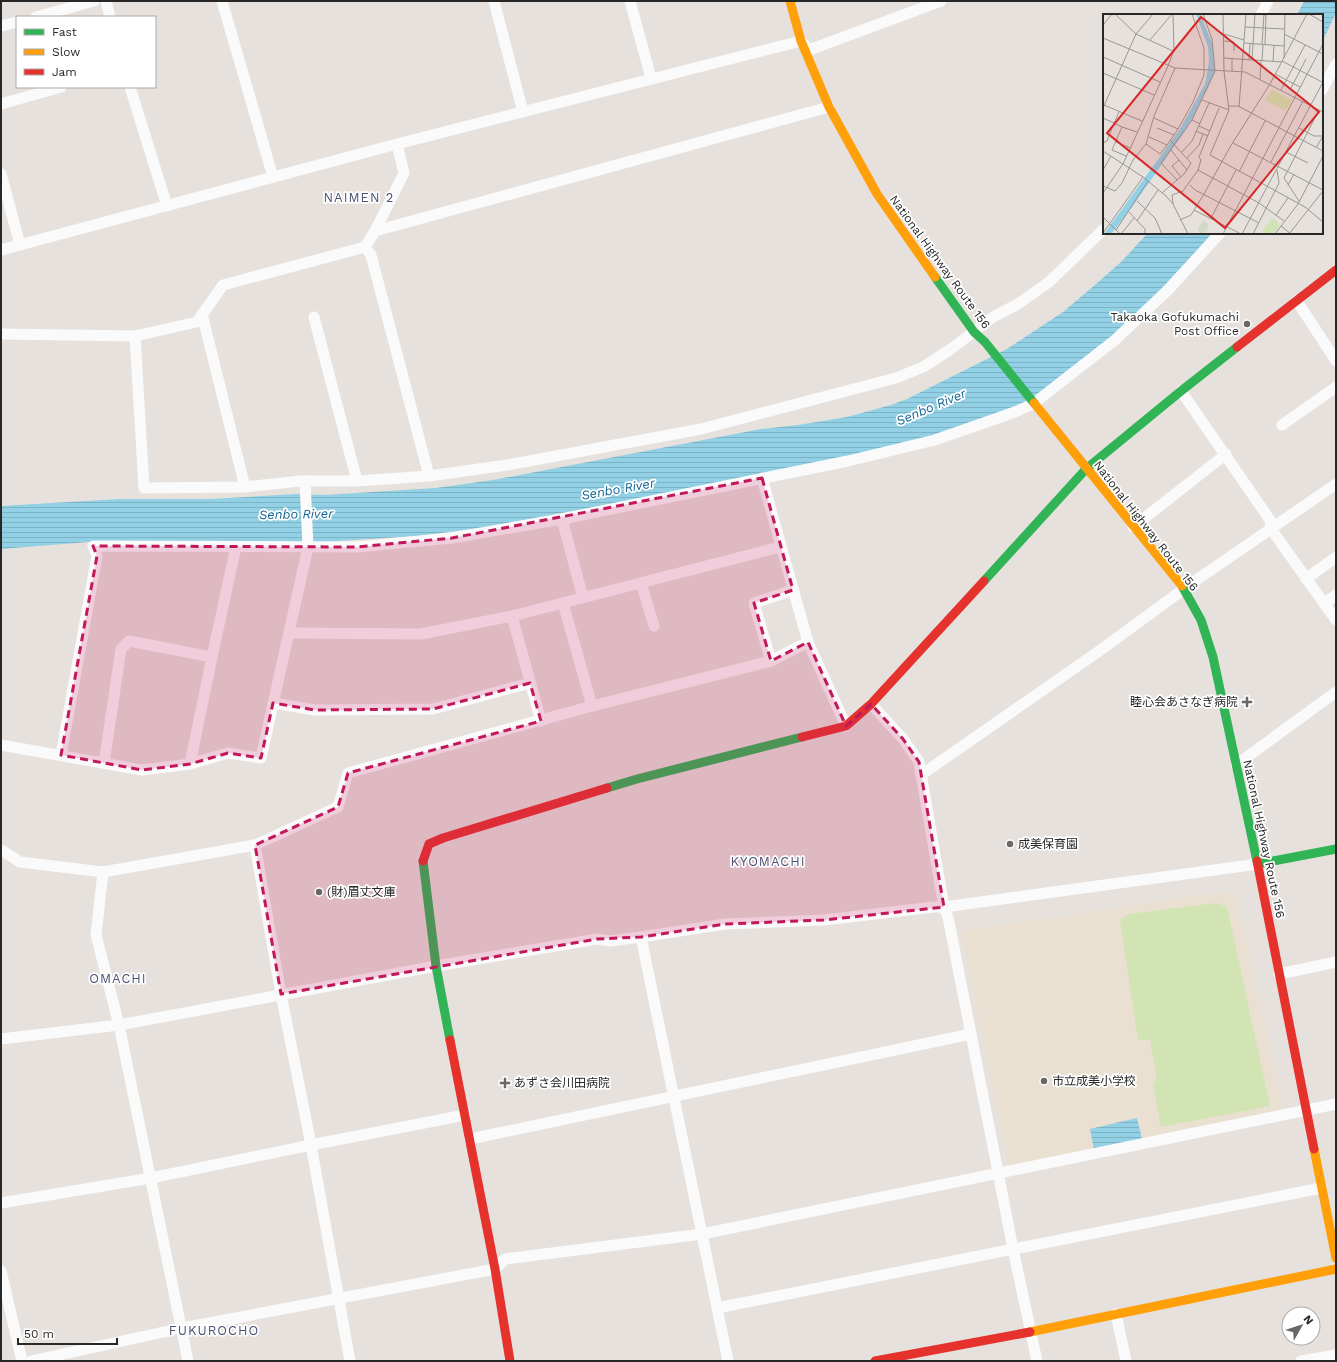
<svg xmlns="http://www.w3.org/2000/svg" width="1337" height="1362" viewBox="0 0 1337 1362" font-family="'Work Sans','Noto Sans JP',sans-serif">
<style>
.education{fill:#e9e0d1}
.pitch{fill:#d2e4b3}
.water{fill:url(#water-rules)}
.lines{fill:none;stroke-linecap:round;stroke-linejoin:round}
.street{stroke:#fbfafa;stroke-width:11}
.fast{stroke:#30b455;stroke-width:9}
.slow{stroke:#ff9f0a;stroke-width:9}
.jam{stroke:#e5322d;stroke-width:9}
.marked{fill:#c2185b;fill-opacity:0.2;stroke:#c2185b;stroke-width:3;stroke-dasharray:8 5;stroke-linejoin:round}
.poi-dot{fill:#6a6866;stroke:#fff;stroke-width:1.5}
.labels{text-anchor:middle;dominant-baseline:central;stroke-width:3.5;stroke-linejoin:round;paint-order:stroke}
.street-label{font-size:12px;fill:#272727;stroke:#fff}
.poi-label{font-size:12px;fill:#272727;stroke:#fff;text-anchor:start}
.neighbourhood-label{font-size:13px;letter-spacing:1px;fill:#4a5175;stroke:#fff}
.water-label{font-size:13px;font-style:italic;fill:#126490;stroke:#fff}
.inset-road{fill:none;stroke:#9a9794;stroke-width:1}
.view{fill:#d62828;fill-opacity:0.15;stroke:#d62828;stroke-width:2}
.inset-edge{fill:none;stroke:#272727;stroke-width:2}
</style>
<defs>
<pattern id="water-rules" width="6" height="5" patternUnits="userSpaceOnUse"><rect width="6" height="5" fill="#92d0e5"/><path d="M0 2.5h6" fill="none" stroke="#7eb3c4"/></pattern>
</defs>
<rect width="100%" height="100%" fill="#e6e1dc"/>
<polygon class="education" points="1220,892 1236,897 1271,1052 1283,1114 1009,1170 961,931"/>
<polygon class="pitch" points="1216,903 1227,907 1270,1106 1161,1127 1153,1084 1157,1079 1150,1040 1138,1040 1120,920 1129,914"/>
<g class="water">
<polygon points="1304,1 1336,1 1336,13 1322,42 1322,15 1297,15"/>
<polygon points="1148,233 1213,233 1147,304 1110,340 1035,400 930,437 858,455 660,495 480,528 417,536 321,542 88,542 1,549 1,506 120,499 212,499 296,494 325,495 436,488 493,480 761,429 798,425 847,417 891,405 907,399 1007,349 1063,312 1096,284 1121,262"/>
<polygon points="1137,1118 1142,1139 1094,1150 1090,1129"/>
</g>
<g class="lines">
<g class="street">
<polyline points="106,1 110,17"/>
<polyline points="222,1 273,177"/>
<polyline points="494,1 523,112"/>
<polyline points="630,1 651,78"/>
<polyline points="1261,15 1268,1"/>
<polyline points="36,17 94,1"/>
<polyline points="1,26 17,22"/>
<polyline points="130,87 167,206"/>
<polyline points="1322,90 1336,64"/>
<polyline points="1,104 61,87"/>
<polyline points="1,174 20,245"/>
<polyline points="375,231 829,107"/>
<polyline points="1,250 397,144 789,44 801,41 809,50 941,1"/>
<polyline points="1297,301 1336,361"/>
<polyline points="1,334 135,336 197,322 223,285 365,247 375,231 404,173 397,144"/>
<polyline points="135,336 144,488 245,487 202,314"/>
<polyline points="1181,391 1270,520 1271,529 1336,620"/>
<polyline points="1282,425 1336,387"/>
<polyline points="429,476 507,465 701,429 896,378 923,367 951,349 993,317 1018,304 1049,282 1104,229"/>
<polyline points="762,478 808,642 846,726"/>
<polyline points="357,481 429,476 371,255 365,247"/>
<polyline points="245,487 300,481 357,481 314,317"/>
<polyline points="562,519 848,461 935,440 1015,412 1033,404 1115,340 1169,289 1220,233"/>
<polyline points="1133,527 1226,454"/>
<polyline points="1306,579 1336,557"/>
<polyline points="641,583 654,626"/>
<polyline points="563,603 592,706"/>
<polyline points="1324,604 1336,595"/>
<polyline points="512,616 541,721"/>
<polyline points="289,633 421,634 512,616 780,547"/>
<polyline points="212,657 236,547"/>
<polyline points="771,661 754,603 793,590"/>
<polyline points="273,703 315,710 433,709 530,683"/>
<polyline points="871,704 903,739 919,762 944,907 948,917 1013,1249 1037,1361"/>
<polyline points="1,745 142,770 190,764 228,753 261,758 308,547 305,481"/>
<polyline points="61,755 97,556 93,546 357,547 452,538 562,519 583,598"/>
<polyline points="104,763 121,649 129,641 212,657 190,764"/>
<polyline points="1236,765 1336,692"/>
<polyline points="921,775 1102,649 1192,583 1336,484"/>
<polyline points="255,845 281,994 311,1145 350,1361"/>
<polyline points="1,850 20,862 103,872 255,845 338,807 348,773 592,706 771,661 808,642"/>
<polyline points="103,872 96,935 119,1025 188,1361"/>
<polyline points="641,937 728,1361"/>
<polyline points="1279,974 1336,962"/>
<polyline points="1,1039 119,1025 436,966 597,939 610,941 641,937 725,924 824,920 934,907 944,907 1258,864"/>
<polyline points="470,1139 971,1034"/>
<polyline points="1,1203 151,1178 311,1145 465,1115"/>
<polyline points="1,1271 22,1361"/>
<polyline points="717,1308 1321,1188"/>
<polyline points="1116,1314 1126,1361"/>
<polyline points="31,1361 182,1328 495,1269 505,1259 702,1234 1336,1104"/>
<polyline points="1301,1361 1336,1355"/>
</g>
<g class="fast">
<polyline points="935,277 974,332 985,342 1034,403"/>
<polyline points="984,581 1086,469 1181,391 1237,347"/>
<polyline points="1182,586 1201,620 1213,657 1257,861"/>
<polyline points="607,788 637,779 802,737"/>
<polyline points="423,861 436,966 450,1040"/>
<polyline points="1258,864 1336,849"/>
</g>
<g class="slow">
<polyline points="790,1 801,41 829,107 877,194 935,277"/>
<polyline points="1034,403 1182,586"/>
<polyline points="1314,1149 1336,1258"/>
<polyline points="1030,1332 1336,1269"/>
</g>
<g class="jam">
<polyline points="1237,347 1336,270"/>
<polyline points="802,737 846,726 871,704 984,581"/>
<polyline points="423,861 429,844 443,838 607,788"/>
<polyline points="1257,861 1314,1149"/>
<polyline points="450,1040 495,1269 510,1361"/>
<polyline points="875,1361 1030,1332"/>
</g>
</g>
<path class="marked" d="M762,478L793,590L754,603L771,661L808,642L846,726L871,704L903,739L919,762L944,907L824,920L725,924L641,937L597,939L281,994L255,845L338,807L348,773L541,721L530,683L433,709L315,710L273,703L261,758L228,753L190,764L142,770L61,755L97,556L93,546L357,547L452,538Z"/>
<g class="poi-dot">
<circle cx="1247" cy="324" r="4"/>
<path d="M1245 696h4v4h4v4h-4v4h-4v-4h-4v-4h4z"/>
<circle cx="1010" cy="844" r="4"/>
<circle cx="319" cy="892" r="4"/>
<circle cx="1044" cy="1081" r="4"/>
<path d="M503 1077h4v4h4v4h-4v4h-4v-4h-4v-4h4z"/>
</g>
<g class="labels">
<g class="street-label">
<text transform="translate(940 262) rotate(54)">National Highway Route 156</text>
<text transform="translate(1146 526) rotate(52)">National Highway Route 156</text>
<text transform="translate(1264 839) rotate(78)">National Highway Route 156</text>
</g>
<g class="poi-label">
<text x="1239" y="317" text-anchor="end">Takaoka Gofukumachi<tspan x="1239" dy="14">Post Office</tspan></text>
<text x="1238" y="702" text-anchor="end">睦心会あさなぎ病院</text>
<text x="1018" y="844">成美保育園</text>
<text x="327" y="892">(財)眉丈文庫</text>
<text x="1052" y="1081">市立成美小学校</text>
<text x="514" y="1083">あずさ会川田病院</text>
</g>
<g class="neighbourhood-label">
<text x="359" y="197">NAIMEN 2</text>
<text x="768" y="861">KYOMACHI</text>
<text x="118" y="978">OMACHI</text>
<text x="214" y="1330">FUKUROCHO</text>
</g>
<g class="water-label">
<text transform="translate(931 407) rotate(-23)">Senbo River</text>
<text transform="translate(618 489) rotate(-10)">Senbo River</text>
<text transform="translate(296 514) rotate(-1)">Senbo River</text>
</g>
</g>
<g transform="translate(1103 14)">
<rect width="220" height="220" fill="#e6e1dc"/>
<path d="M101,206L106,212L103,218L96,220L95,214Z" fill="#d2d9c4"/>
<path d="M169,76L189,86L183,97L162,86ZM170,204L177,211L170,220H159L160,215Z" fill="#d2e4b3"/>
<path d="M93,0H97L109,29L112,56L104,76L84,114L27,196L8,220H1L77,115L102,70L106,48L105,33Z" fill="#92d0e5"/>
<path class="inset-road" d="M12,0L33,20L70,37M120,0L121,57L126,96L107,141L202,193L220,208M206,0L220,8M161,1H163L162,31M0,11L9,0M142,13L181,15M121,20L141,26M181,20L220,40M0,24L72,54L142,58L220,98M47,26L69,0M121,27L131,28V37M141,29L181,32M159,30L161,0M0,43L57,68M121,44L179,48M181,44L182,0M146,46L147,30M149,46L152,0M159,47L160,31M170,47L171,31M179,47L219,68M129,57V44M0,59L51,81M172,60L197,73M157,65L158,47M188,74L203,45M178,76L202,31M99,86L126,96M1,91L39,107M126,92H135L220,137M136,93L143,0M0,94L33,20L50,0M0,104L11,109L16,98M51,104L75,115L71,121M89,106L112,57L109,25L100,0M96,112L107,117M54,114L71,121L64,131M196,114L211,122H220L213,134M75,115L90,88L101,61V34L89,0M93,117L105,122M13,128L27,134M0,129L4,127L11,109L19,113M130,129L220,176M43,130L57,140L64,131L46,123M68,136L76,146M0,137L40,163L63,182L70,190L85,220M79,138L89,127L106,89M183,138L205,149M23,142L9,136L19,113L34,118M84,144L96,131L100,120M168,148L200,87M0,156L8,142M95,156L156,189L181,207M136,158L162,107M78,163L69,152L76,146L84,156M74,166L58,149L89,106L97,110M87,171L92,176L156,209M185,171L191,160M0,172L12,177L19,169L30,146L43,130L51,102L72,54M0,179L20,150L65,52L71,36L70,0M59,179L81,160L88,149L67,126M34,187L52,204L59,220M196,187L181,164L216,96M70,190L69,181L80,177L95,156L98,146L96,143L116,94M91,196L138,220M26,198L42,215V220M173,201L185,184M0,203L17,220M108,204L133,156M77,206L88,201L101,180L127,133L167,70L204,0M34,207L55,176M178,212L188,220M13,216L45,167M0,219L40,163M18,220L31,204M120,220L220,30M139,220L220,68M150,220L176,169L174,156M172,220L195,190L220,142M186,220L220,177"/>
<path class="view" d="M98,3L216,98L122,214L4,119Z"/>
<rect width="220" height="220" class="inset-edge"/>
</g>
<rect width="1337" height="1362" fill="none" stroke="#272727" stroke-width="4"/>
<rect x="16" y="16" width="140" height="72" fill="#ffffff" stroke="#a9a9a9"/>
<rect x="24" y="29" width="20" height="6" fill="#30b455" stroke="#a9a9a9"/>
<text x="52" y="36" font-size="12" fill="#272727">Fast</text>
<rect x="24" y="49" width="20" height="6" fill="#ff9f0a" stroke="#a9a9a9"/>
<text x="52" y="56" font-size="12" fill="#272727">Slow</text>
<rect x="24" y="69" width="20" height="6" fill="#e5322d" stroke="#a9a9a9"/>
<text x="52" y="76" font-size="12" fill="#272727">Jam</text>
<g transform="translate(1301 1326) rotate(51)"><circle r="19" fill="#ffffff" stroke="#a9a9a9"/>
<path d="M0-3L7 15L0 10L-7 15Z" fill="#6a6866"/>
<text y="-6" font-size="11" font-weight="bold" text-anchor="middle" fill="#272727">N</text>
</g>
<path d="M18 1338v6h99v-6" fill="none" stroke="#272727" stroke-width="2"/>
<text x="24" y="1338" font-size="12" fill="#272727" stroke="#ffffff" stroke-width="3" paint-order="stroke">50 m</text>
</svg>
